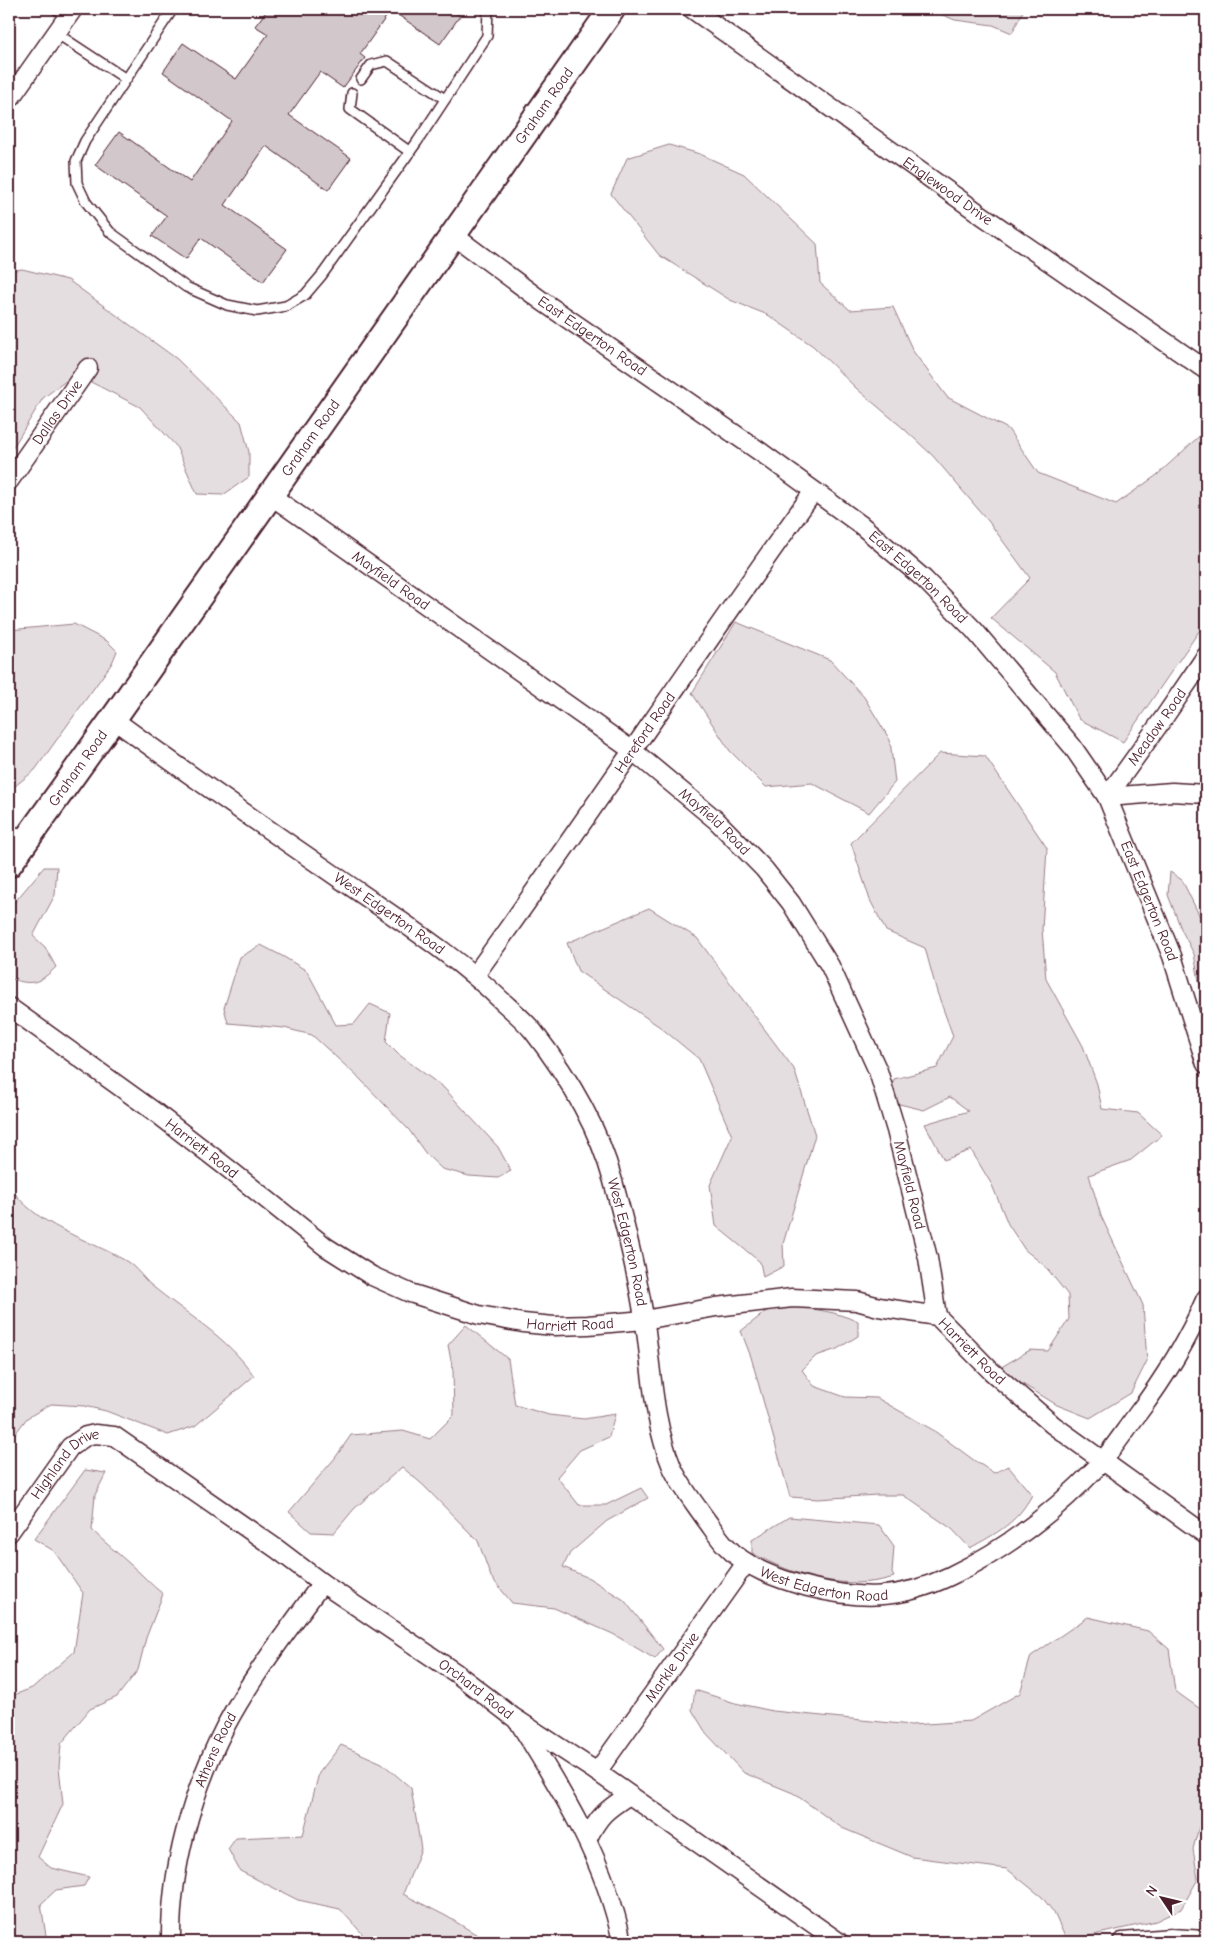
<svg xmlns="http://www.w3.org/2000/svg" width="1215" height="1951" viewBox="0 0 1215 1951" font-family="'Comic Neue',sans-serif">
<style>
.green{fill:#e5dee0;stroke:#987e86}
.building{fill:#d2c7cb;stroke:#4a1f2b}
.lines{fill:none;stroke-linecap:round;stroke-linejoin:round}
.lane-casing{stroke:#4a1f2b;stroke-width:12}
.street-casing{stroke:#4a1f2b;stroke-width:21}
.secondary-casing{stroke:#4a1f2b;stroke-width:29}
.lane{stroke:#fff;stroke-width:9}
.street{stroke:#fff;stroke-width:18}
.secondary{stroke:#fff;stroke-width:25}
.labels{text-anchor:middle;dominant-baseline:central;stroke-width:4;stroke-linejoin:round;paint-order:stroke}
.street-label{font-size:15px;fill:#4a1f2b;stroke:#fff}
</style>
<rect width="100%" height="100%" fill="#fff"/>
<filter id="ink" filterUnits="userSpaceOnUse"><feTurbulence type="fractalNoise" baseFrequency=".02" numOctaves="2"/><feDisplacementMap in="SourceGraphic" scale="10" xChannelSelector="R" yChannelSelector="G"/><feConvolveMatrix kernelMatrix="1 2 1 2 8 2 1 2 1" color-interpolation-filters="sRGB"/></filter>
<g filter="url(#ink)">
<g class="green">
<polygon points="928,9 1024,9 1012,33 993,25 955,20"/>
<polygon points="669,145 700,154 744,174 817,244 820,283 850,310 893,307 913,351 947,397 1008,429 1038,473 1116,504 1157,475 1206,430 1206,621 1123,742 1079,719 1055,672 991,618 1030,578 989,522 933,456 903,428 857,389 813,346 768,315 730,300 659,255 611,194 627,158"/>
<polygon points="22,269 68,280 177,359 241,422 249,452 249,477 223,495 197,494 176,446 140,407 75,374 43,398 9,454 9,271"/>
<polygon points="736,622 830,660 864,697 890,740 895,782 869,813 812,783 766,787 730,751 692,693"/>
<polygon points="74,624 107,641 117,651 112,663 35,770 15,786 9,787 9,630"/>
<polygon points="940,753 985,756 1047,848 1042,929 1046,979 1083,1046 1097,1084 1102,1109 1138,1113 1162,1135 1131,1160 1089,1175 1101,1216 1143,1305 1147,1361 1131,1393 1090,1418 1057,1405 998,1369 1030,1350 1048,1351 1069,1319 1068,1295 1045,1266 1025,1250 1008,1224 992,1185 971,1150 944,1160 925,1124 969,1111 950,1097 924,1110 887,1101 894,1079 937,1068 953,1036 937,992 925,948 886,931 870,900 851,843"/>
<path d="M44,867H57L55,895L33,936L45,947L56,967C39,984 31,986 9,978V913L13,904Z"/>
<polygon points="1170,872 1182,880 1206,929 1206,1001 1199,981 1194,954 1182,931 1168,895"/>
<polygon points="649,908 697,938 794,1069 815,1135 783,1244 784,1266 763,1277 760,1262 716,1226 710,1185 732,1136 699,1059 660,1027 578,971 567,943"/>
<polygon points="261,945 284,957 307,971 336,1025 354,1024 370,1004 390,1013 386,1042 398,1054 444,1088 498,1147 511,1171 498,1178 469,1176 442,1169 426,1154 409,1130 361,1080 312,1035 284,1028 228,1023 224,1008 240,957"/>
<path d="M9,1185C34,1226 87,1238 126,1261C136,1267 143,1278 151,1285C186,1314 228,1337 254,1376L195,1426L168,1435L106,1411L84,1406L51,1404L27,1418L9,1442Z"/>
<path d="M803,1307L834,1313L858,1321V1336L837,1349L816,1356L802,1370L814,1386L845,1397L877,1398L933,1430L975,1461L994,1473L1008,1466L1032,1495C1017,1523 997,1533 970,1548L952,1529L903,1495H877L818,1499L790,1497L751,1357L741,1331L769,1309Z"/>
<polygon points="466,1325 508,1359 515,1405 549,1415 584,1419 615,1414 609,1437 580,1450 557,1477 579,1505 606,1505 641,1488 648,1498 607,1521 570,1553 563,1567 589,1578 624,1600 663,1649 655,1659 613,1634 554,1608 512,1603 491,1577 478,1541 423,1485 402,1467 354,1509 334,1533 311,1532 289,1512 335,1458 351,1435 403,1431 430,1439 454,1415 453,1371 448,1345"/>
<path d="M85,1470L106,1473L95,1495L92,1530C105,1543 118,1553 131,1565C142,1574 151,1585 163,1594L146,1638L138,1670L117,1697L90,1709L61,1744L59,1767L63,1804L38,1857L51,1868L89,1877L84,1886L56,1890L41,1904L47,1942H9V1697L32,1688L74,1652L83,1593L54,1551L34,1539Z"/>
<path d="M789,1517L879,1525L894,1546L892,1573L894,1577C847,1592 794,1576 752,1553V1540Z"/>
<polygon points="1088,1617 1148,1631 1169,1649 1175,1691 1206,1713 1206,1815 1202,1816 1193,1849 1198,1879 1181,1909 1156,1921 1067,1941 1054,1913 1042,1897 1007,1869 912,1857 842,1828 793,1793 744,1773 706,1733 692,1710 695,1690 735,1703 773,1711 911,1725 971,1721 1020,1693 1031,1656"/>
<polygon points="341,1745 382,1763 411,1788 421,1849 403,1894 446,1916 489,1942 367,1942 366,1938 340,1909 298,1900 240,1871 228,1849 236,1838 303,1835 319,1773"/>
</g>
<polygon class="building" points="268,9 449,9 460,16 440,44 391,10 360,54 365,58 343,88 320,72 289,115 351,158 328,190 266,146 225,205 287,249 263,282 201,238 186,259 152,236 167,216 95,165 119,132 190,182 232,121 163,72 183,43 236,79 268,34 255,26"/>
<g class="lines">
<defs>
<g id="lane">
<polyline points="56,9 68,16"/>
<polyline points="173,9 85,141 76,161 77,183 86,202 110,232 186,287 227,305 257,311 286,306 305,295 322,275 417,142 487,36 488,9"/>
<polyline points="56,33 126,79"/>
<polyline points="361,79 371,65 387,61 445,99"/>
<polyline points="352,93 350,109 410,152"/>
</g>
<g id="street">
<path id="s1" d="M692,9L983,216L1206,370"/>
<polyline points="9,100 73,9"/>
<path id="s2" d="M453,235L542,301L762,453L861,525L924,579L974,630L1072,746L1107,797L1172,956L1206,1064"/>
<path id="s3" d="M9,481L88,368"/>
<path id="s4" d="M270,495L633,751L716,820L764,869L791,903L830,966L878,1071L896,1130L928,1258L937,1316"/>
<path id="s5" d="M113,719C194,779 276,835 359,892C408,926 459,959 502,1001C513,1011 524,1020 533,1031C568,1076 598,1126 613,1181C626,1228 638,1276 645,1324C652,1371 653,1422 672,1467C680,1485 693,1501 704,1517C711,1526 717,1536 725,1545C746,1568 778,1579 808,1587C860,1600 900,1600 950,1576C1007,1549 1057,1510 1100,1464C1113,1449 1124,1432 1136,1416C1164,1379 1188,1340 1206,1298"/>
<path id="s6" d="M1107,797L1165,716L1206,656"/>
<polyline points="1107,797 1172,792 1206,794"/>
<polyline points="9,833 22,843"/>
<path id="s7" d="M475,975C590,815 699,651 814,491"/>
<path id="s8" d="M9,1007L155,1112L230,1170L326,1247L372,1276L410,1293L479,1315L523,1323L554,1326L588,1325L644,1320L716,1307L792,1298L857,1301L879,1307L937,1316L991,1371L1053,1425L1206,1535"/>
<path id="s9" d="M9,1533L70,1447L86,1436L95,1434L114,1436L277,1549L322,1583L456,1673L513,1717L597,1772L839,1942"/>
<path d="M520,1724C563,1793 606,1862 622,1942"/>
<path id="s10" d="M597,1772L746,1563"/>
<path d="M587,1840C599,1815 606,1810 629,1795"/>
<path id="s11" d="M171,1942C170,1869 192,1792 225,1727C252,1676 288,1630 322,1583"/>
<polyline points="1122,1942 1171,1938 1206,1940"/>
</g>
<g id="secondary">
<path id="s12" d="M9,864L113,719L612,9"/>
</g>
</defs>
<use href="#lane" class="lane-casing"/>
<use href="#street" class="street-casing"/>
<use href="#secondary" class="secondary-casing"/>
<use href="#lane" class="lane"/>
<use href="#street" class="street"/>
<use href="#secondary" class="secondary"/>
</g>
</g>
<g class="labels">
<g class="street-label">
<text stroke="none"><textPath href="#s12" startOffset="928">Graham Road</textPath></text>
<text stroke="none"><textPath href="#s1" startOffset="314">Englewood Drive</textPath></text>
<text stroke="none"><textPath href="#s2" startOffset="172">East Edgerton Road</textPath></text>
<text stroke="none"><textPath href="#s3" startOffset="84">Dallas Drive</textPath></text>
<text stroke="none"><textPath href="#s12" startOffset="522">Graham Road</textPath></text>
<text stroke="none"><textPath href="#s2" startOffset="578">East Edgerton Road</textPath></text>
<text stroke="none"><textPath href="#s4" startOffset="148">Mayfield Road</textPath></text>
<text stroke="none"><textPath href="#s6" startOffset="86">Meadow Road</textPath></text>
<text stroke="none"><textPath href="#s7" startOffset="296">Hereford Road</textPath></text>
<text stroke="none"><textPath href="#s12" startOffset="118">Graham Road</textPath></text>
<text stroke="none"><textPath href="#s4" startOffset="552">Mayfield Road</textPath></text>
<text stroke="none"><textPath href="#s2" startOffset="981">East Edgerton Road</textPath></text>
<text stroke="none"><textPath href="#s5" startOffset="338">West Edgerton Road</textPath></text>
<text stroke="none"><textPath href="#s8" startOffset="239">Harriett Road</textPath></text>
<text stroke="none"><textPath href="#s4" startOffset="972">Mayfield Road</textPath></text>
<text stroke="none"><textPath href="#s5" startOffset="758">West Edgerton Road</textPath></text>
<text stroke="none"><textPath href="#s8" startOffset="658">Harriett Road</textPath></text>
<text stroke="none"><textPath href="#s8" startOffset="1078">Harriett Road</textPath></text>
<text stroke="none"><textPath href="#s9" startOffset="91">Highland Drive</textPath></text>
<text stroke="none"><textPath href="#s5" startOffset="1192">West Edgerton Road</textPath></text>
<text stroke="none"><textPath href="#s10" startOffset="129">Markle Drive</textPath></text>
<text stroke="none"><textPath href="#s9" startOffset="595">Orchard Road</textPath></text>
<text stroke="none"><textPath href="#s11" startOffset="199">Athens Road</textPath></text>
</g>
</g>
<rect width="1215" height="1951" fill="none" stroke="#fff" stroke-width="30"/>
<rect x="15" y="15" width="1185" height="1921" fill="none" stroke="#4a1f2b" stroke-width="2" filter="url(#ink)"/>
<g transform="translate(1162 1898) rotate(305)" stroke="#ffffff" stroke-width="4" paint-order="stroke">
<path d="M0-4L9 19L0 12L-9 19Z" fill="#4a1f2b"/>
<text y="-8" font-size="14" font-weight="bold" text-anchor="middle" fill="#4a1f2b">N</text>
</g>
</svg>
